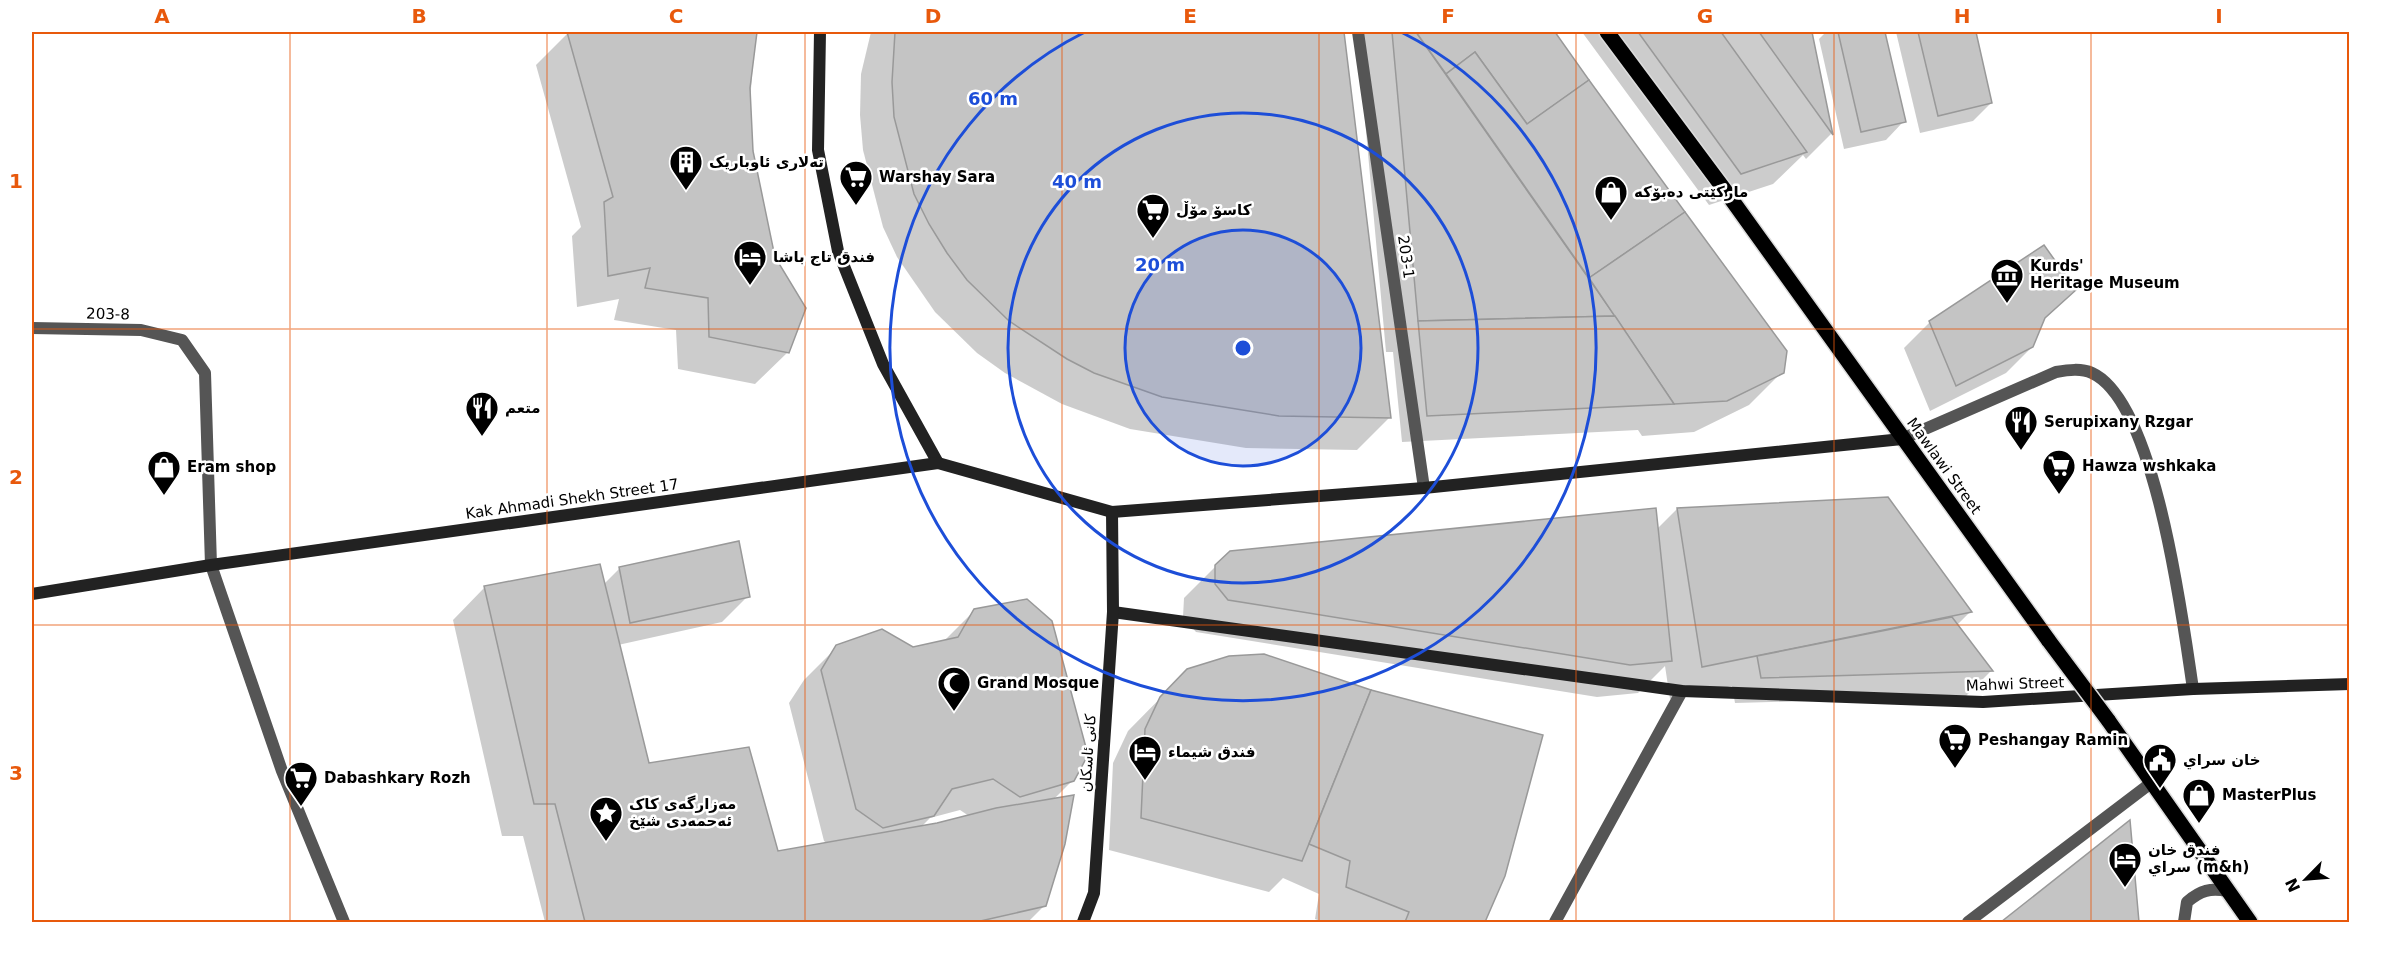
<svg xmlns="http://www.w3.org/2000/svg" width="2381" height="954" viewBox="0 0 2381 954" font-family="'DejaVu Sans','Noto Naskh Arabic',sans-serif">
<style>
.shadow{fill:#0003;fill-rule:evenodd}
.building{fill:#c4c4c4;stroke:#999;stroke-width:1.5}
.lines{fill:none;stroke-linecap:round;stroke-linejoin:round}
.primary-casing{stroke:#dbdbdb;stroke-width:18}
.lane{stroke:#555;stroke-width:12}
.street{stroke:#555;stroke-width:12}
.secondary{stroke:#222;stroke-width:12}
.primary{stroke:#000;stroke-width:15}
.primary-bridge-casing{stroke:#dbdbdb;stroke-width:18;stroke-linecap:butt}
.primary-bridge{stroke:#000;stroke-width:15}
.grid{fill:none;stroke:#e8590c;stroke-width:1.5;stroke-opacity:0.55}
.ring{fill:none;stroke:#1d4ed8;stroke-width:3}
.labels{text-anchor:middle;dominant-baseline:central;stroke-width:5;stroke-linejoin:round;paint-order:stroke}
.poi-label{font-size:15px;font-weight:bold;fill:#000;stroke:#fff;text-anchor:start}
.street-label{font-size:15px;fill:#000;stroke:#fff}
.centre{fill:#1d4ed8;stroke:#fff;stroke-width:3}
.ring-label{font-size:18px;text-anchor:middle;font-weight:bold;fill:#1d4ed8;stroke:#fff;stroke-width:5;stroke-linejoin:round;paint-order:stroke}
.neatline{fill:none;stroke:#e8590c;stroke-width:2}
.grid-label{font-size:20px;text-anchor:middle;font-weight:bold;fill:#e8590c}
</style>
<rect width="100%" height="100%" fill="#fff"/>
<g class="shadow">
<polygon points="574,32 755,32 749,118 752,151 788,352 755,384 678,369 676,330 614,320 619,299 577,307 572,236 581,227 536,65 568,33"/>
<polygon points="871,32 1342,32 1390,417 1357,450 1246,448 1130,429 1062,404 1005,373 977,353 935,312 897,257 883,227 863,150 860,115 861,74"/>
<polygon points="1357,32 1554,32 1785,352 1782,372 1749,405 1694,432 1642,436 1638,430 1402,442 1393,352 1386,352"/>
<polygon points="1582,32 1810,32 1831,134 1806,159 1803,155 1773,184 1709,205"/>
<polygon points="1826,32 1884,32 1904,121 1886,140 1844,149 1819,39"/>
<polygon points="1896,32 1974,32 1991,103 1973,121 1920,133"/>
<polygon points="2074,290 2042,321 2032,347 2006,373 1930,411 1904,348 1930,322"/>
<polygon points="1677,509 1970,612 1957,625 1991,671 1965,697 1735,703 1732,686 1670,699 1665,666 1638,693 1597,697 1196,632 1183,617 1184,598 1216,566 1656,530"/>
<path d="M620,568L748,596L722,622L618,645L648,765L777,853L828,844L824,841L789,703L804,680L837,647L912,649L943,642L975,610L1073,780L1053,800L1045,905L1028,922H545L523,836H502L453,620L485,587L603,585ZM960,810L969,816L921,827L930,818Z"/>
<polygon points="1188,670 1370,691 1541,736 1503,876 1483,922 1323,922 1315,919 1319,894 1283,878 1269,892 1109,850 1113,763 1128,731"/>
<polygon points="2129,823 2138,922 2004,922"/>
</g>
<g class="building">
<polygon points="567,32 757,32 750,88 753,151 775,257 806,308 789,353 709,337 708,298 645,288 650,268 608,276 604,202 613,197"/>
<polygon points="895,32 1344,32 1391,418 1279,416 1162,397 1094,373 1067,359 1009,321 967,280 947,253 929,224 914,194 894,117 892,82"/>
<polygon points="1392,32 1416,32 1615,316 1418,321"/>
<polygon points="1416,32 1555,32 1589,80 1527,124 1475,52 1446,74"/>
<polygon points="1638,32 1721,32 1807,152 1741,174"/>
<polygon points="1759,32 1812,32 1833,135"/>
<polygon points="1838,32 1885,32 1906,122 1861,132"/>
<polygon points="1918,32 1976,32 1992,103 1938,116"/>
<polygon points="1475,52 1527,124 1589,80 1685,212 1589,278 1446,74"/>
<polygon points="1685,212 1787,351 1784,373 1727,401 1674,404 1589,278"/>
<polygon points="2044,245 2076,290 2045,318 2033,347 1956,386 1929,321"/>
<polygon points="1615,316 1674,404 1427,416 1418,321"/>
<polygon points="1888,497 1972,612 1702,667 1677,508"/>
<polygon points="1656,508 1672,661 1630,665 1228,600 1215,584 1215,565 1230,551"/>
<polygon points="739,541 750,597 630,623 619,567"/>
<polygon points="600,564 649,763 749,747 778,851 937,823 996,808 1074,795 1065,844 1046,906 976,922 585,922 555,804 534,804 484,586"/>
<polygon points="1027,599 1052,621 1088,755 1074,781 1020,797 993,779 952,789 934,816 883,828 856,809 821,670 836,645 882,629 913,647 958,637 974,609"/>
<polygon points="1952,617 1993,671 1761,678 1757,656"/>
<polygon points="1264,654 1371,690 1302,861 1141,818 1145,729 1160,697 1187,669 1229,656"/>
<polygon points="1371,690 1543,735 1505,876 1485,922 1405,922 1409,912 1346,887 1350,861 1309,844"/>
<polygon points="2130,820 2139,922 2001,922"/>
</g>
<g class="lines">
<defs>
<g id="primary">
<polyline points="1607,32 1724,189 2049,641"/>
<polyline points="2108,720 2250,922"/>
</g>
</defs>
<use href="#primary" class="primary-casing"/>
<polyline class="lane" points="1968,922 2151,783"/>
<g class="street">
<polyline points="1358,32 1424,488"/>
<polyline points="32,328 141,330 182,340 205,373 211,565 282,771 344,922"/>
<path d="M1902,439L2056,372C2068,370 2081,368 2092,373C2156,402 2183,623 2193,689"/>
<polyline points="1555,922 1682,691"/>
<path d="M2184,922L2187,902C2201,890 2210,888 2228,891"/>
</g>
<g class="secondary">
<polyline points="820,32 818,150 838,251 883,364 938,463"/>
<polyline points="32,594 211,565 938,463 1112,512 1424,488 1902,439"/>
<polyline points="1113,612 1682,691 1983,702 2193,689 2350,684"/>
<polyline points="1083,922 1094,893 1113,612 1112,512"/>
</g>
<use href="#primary" class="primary"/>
<defs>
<polyline id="primary-bridge" points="2049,641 2108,720"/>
</defs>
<use href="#primary-bridge" class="primary-bridge-casing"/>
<use href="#primary-bridge" class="primary-bridge"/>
</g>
<path class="grid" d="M290,32V922M547,32V922M805,32V922M1062,32V922M1319,32V922M1576,32V922M1834,32V922M2091,32V922M32,329H2350M32,625H2350"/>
<circle cx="1243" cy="348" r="118" fill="#1d4ed8" fill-opacity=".12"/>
<g class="ring">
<circle cx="1243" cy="348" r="118"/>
<circle cx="1243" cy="348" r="235"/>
<path d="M1401 32A353 353 0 1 1 1085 32"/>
</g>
<defs>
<symbol id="building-pin" viewBox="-11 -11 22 30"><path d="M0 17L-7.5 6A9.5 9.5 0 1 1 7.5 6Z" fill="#000" stroke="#fff"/><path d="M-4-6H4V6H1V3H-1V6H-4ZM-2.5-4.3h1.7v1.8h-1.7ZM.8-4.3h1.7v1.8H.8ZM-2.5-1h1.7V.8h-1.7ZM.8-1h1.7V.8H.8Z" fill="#fff"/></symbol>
<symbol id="supermarket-pin" viewBox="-11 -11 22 30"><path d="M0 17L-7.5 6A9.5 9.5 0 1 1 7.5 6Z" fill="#000" stroke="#fff"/><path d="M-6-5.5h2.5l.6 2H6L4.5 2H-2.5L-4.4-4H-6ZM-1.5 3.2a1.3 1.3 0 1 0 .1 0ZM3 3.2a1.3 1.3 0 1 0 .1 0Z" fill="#fff"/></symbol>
<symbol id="shop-pin" viewBox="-11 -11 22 30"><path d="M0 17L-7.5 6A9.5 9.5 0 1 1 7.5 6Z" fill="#000" stroke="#fff"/><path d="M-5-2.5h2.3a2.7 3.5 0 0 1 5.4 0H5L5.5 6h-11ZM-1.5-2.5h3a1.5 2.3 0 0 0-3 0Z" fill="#fff"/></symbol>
<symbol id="hotel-pin" viewBox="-11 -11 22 30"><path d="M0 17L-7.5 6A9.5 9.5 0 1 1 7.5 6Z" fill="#000" stroke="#fff"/><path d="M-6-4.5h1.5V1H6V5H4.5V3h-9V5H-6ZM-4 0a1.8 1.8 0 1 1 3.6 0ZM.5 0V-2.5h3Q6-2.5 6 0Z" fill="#fff"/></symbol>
<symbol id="museum-pin" viewBox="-11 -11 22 30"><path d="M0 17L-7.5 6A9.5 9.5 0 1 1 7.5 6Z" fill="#000" stroke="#fff"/><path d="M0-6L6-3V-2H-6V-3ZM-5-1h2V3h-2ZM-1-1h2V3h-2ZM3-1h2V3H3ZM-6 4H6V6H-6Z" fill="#fff"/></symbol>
<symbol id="restaurant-pin" viewBox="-11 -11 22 30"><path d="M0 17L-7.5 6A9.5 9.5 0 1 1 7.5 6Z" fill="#000" stroke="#fff"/><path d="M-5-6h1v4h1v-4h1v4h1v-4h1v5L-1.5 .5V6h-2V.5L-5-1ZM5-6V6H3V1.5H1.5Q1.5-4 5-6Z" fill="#fff"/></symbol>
<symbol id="mosque-pin" viewBox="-11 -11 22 30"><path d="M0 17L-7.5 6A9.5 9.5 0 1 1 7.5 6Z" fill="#000" stroke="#fff"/><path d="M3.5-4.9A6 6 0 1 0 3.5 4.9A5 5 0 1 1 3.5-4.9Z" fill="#fff"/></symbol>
<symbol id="civic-pin" viewBox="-11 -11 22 30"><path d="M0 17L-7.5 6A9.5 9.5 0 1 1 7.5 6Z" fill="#000" stroke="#fff"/><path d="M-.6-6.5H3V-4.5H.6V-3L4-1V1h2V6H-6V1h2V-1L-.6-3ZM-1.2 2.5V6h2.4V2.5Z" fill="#fff"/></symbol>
<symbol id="sight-pin" viewBox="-11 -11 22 30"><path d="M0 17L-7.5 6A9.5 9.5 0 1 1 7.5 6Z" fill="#000" stroke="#fff"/><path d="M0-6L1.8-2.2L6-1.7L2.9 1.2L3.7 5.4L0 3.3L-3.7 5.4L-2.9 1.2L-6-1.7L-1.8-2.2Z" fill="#fff"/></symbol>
</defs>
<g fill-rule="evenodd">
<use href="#building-pin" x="667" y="143" width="38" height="52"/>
<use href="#supermarket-pin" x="837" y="158" width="38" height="52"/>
<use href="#shop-pin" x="1592" y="173" width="38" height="52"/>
<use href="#supermarket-pin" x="1134" y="191" width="38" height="52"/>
<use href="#hotel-pin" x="731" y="238" width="38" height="52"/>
<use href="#museum-pin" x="1988" y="256" width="38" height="52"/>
<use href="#restaurant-pin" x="463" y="389" width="38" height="52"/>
<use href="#restaurant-pin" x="2002" y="403" width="38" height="52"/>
<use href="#supermarket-pin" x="2040" y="447" width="38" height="52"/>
<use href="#shop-pin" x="145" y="448" width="38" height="52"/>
<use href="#mosque-pin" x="935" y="664" width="38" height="52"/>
<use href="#supermarket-pin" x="1936" y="721" width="38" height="52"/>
<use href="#hotel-pin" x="1126" y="733" width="38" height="52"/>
<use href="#civic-pin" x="2141" y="741" width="38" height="52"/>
<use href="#supermarket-pin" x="282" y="759" width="38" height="52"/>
<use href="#shop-pin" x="2180" y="776" width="38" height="52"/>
<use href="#sight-pin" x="587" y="794" width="38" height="52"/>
<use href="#hotel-pin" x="2106" y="840" width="38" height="52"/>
</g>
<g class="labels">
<g class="poi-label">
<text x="709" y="162">تەلاری ئاوباریک</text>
<text x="879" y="177">Warshay Sara</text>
<text x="1634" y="192">مارکێتی دەبۆکە</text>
<text x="1176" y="210">کاسۆ مۆڵ</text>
<text x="773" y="257">فندق تاج باشا</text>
<text x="2030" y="266">Kurds'<tspan x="2030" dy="17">Heritage Museum</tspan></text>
<text x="505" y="408">متعم</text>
<text x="2044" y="422">Serupixany Rzgar</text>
<text x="2082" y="466">Hawza wshkaka</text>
<text x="187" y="467">Eram shop</text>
<text x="977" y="683">Grand Mosque</text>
<text x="1978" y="740">Peshangay Ramin</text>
<text x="1168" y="752">فندق شيماء</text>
<text x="2183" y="760">خان سراي</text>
<text x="324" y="778">Dabashkary Rozh</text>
<text x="2222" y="795">MasterPlus</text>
<text x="629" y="804">مەزارگەی کاک<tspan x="629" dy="17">ئەحمەدی شێخ</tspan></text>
<text x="2148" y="850">فندق خان<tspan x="2148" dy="17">سراي (m&amp;h)</tspan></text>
</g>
<g class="street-label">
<text transform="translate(1406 257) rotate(82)">203-1</text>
<text transform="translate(108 314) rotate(1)">203-8</text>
<text transform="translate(1944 466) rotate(54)">Mawlawi Street</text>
<text transform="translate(572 499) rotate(-8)">Kak Ahmadi Shekh Street 17</text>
<text transform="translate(2015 684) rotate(-2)">Mahwi Street</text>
<text transform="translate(1088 753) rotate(-86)">کانی ئاسکان</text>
</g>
</g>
<circle cx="1243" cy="348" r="9" class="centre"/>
<g class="ring-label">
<text x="993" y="105">60 m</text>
<text x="1077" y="188">40 m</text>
<text x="1160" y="271">20 m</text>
</g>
<rect width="2381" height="954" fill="none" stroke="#ffffff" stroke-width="66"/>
<g transform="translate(2306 879) rotate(245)" stroke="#ffffff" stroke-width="4.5" paint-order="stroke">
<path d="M0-4.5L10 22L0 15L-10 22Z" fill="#000000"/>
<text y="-9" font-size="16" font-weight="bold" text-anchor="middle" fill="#000000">N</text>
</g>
<rect x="33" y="33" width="2315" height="888" class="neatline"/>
<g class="grid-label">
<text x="162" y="23">A</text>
<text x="419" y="23">B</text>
<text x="676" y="23">C</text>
<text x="933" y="23">D</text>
<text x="1190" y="23">E</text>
<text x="1448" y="23">F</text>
<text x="1705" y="23">G</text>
<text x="1962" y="23">H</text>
<text x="2219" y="23">I</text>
<text x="16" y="188">1</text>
<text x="16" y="484">2</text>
<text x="16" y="780">3</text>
</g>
</svg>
